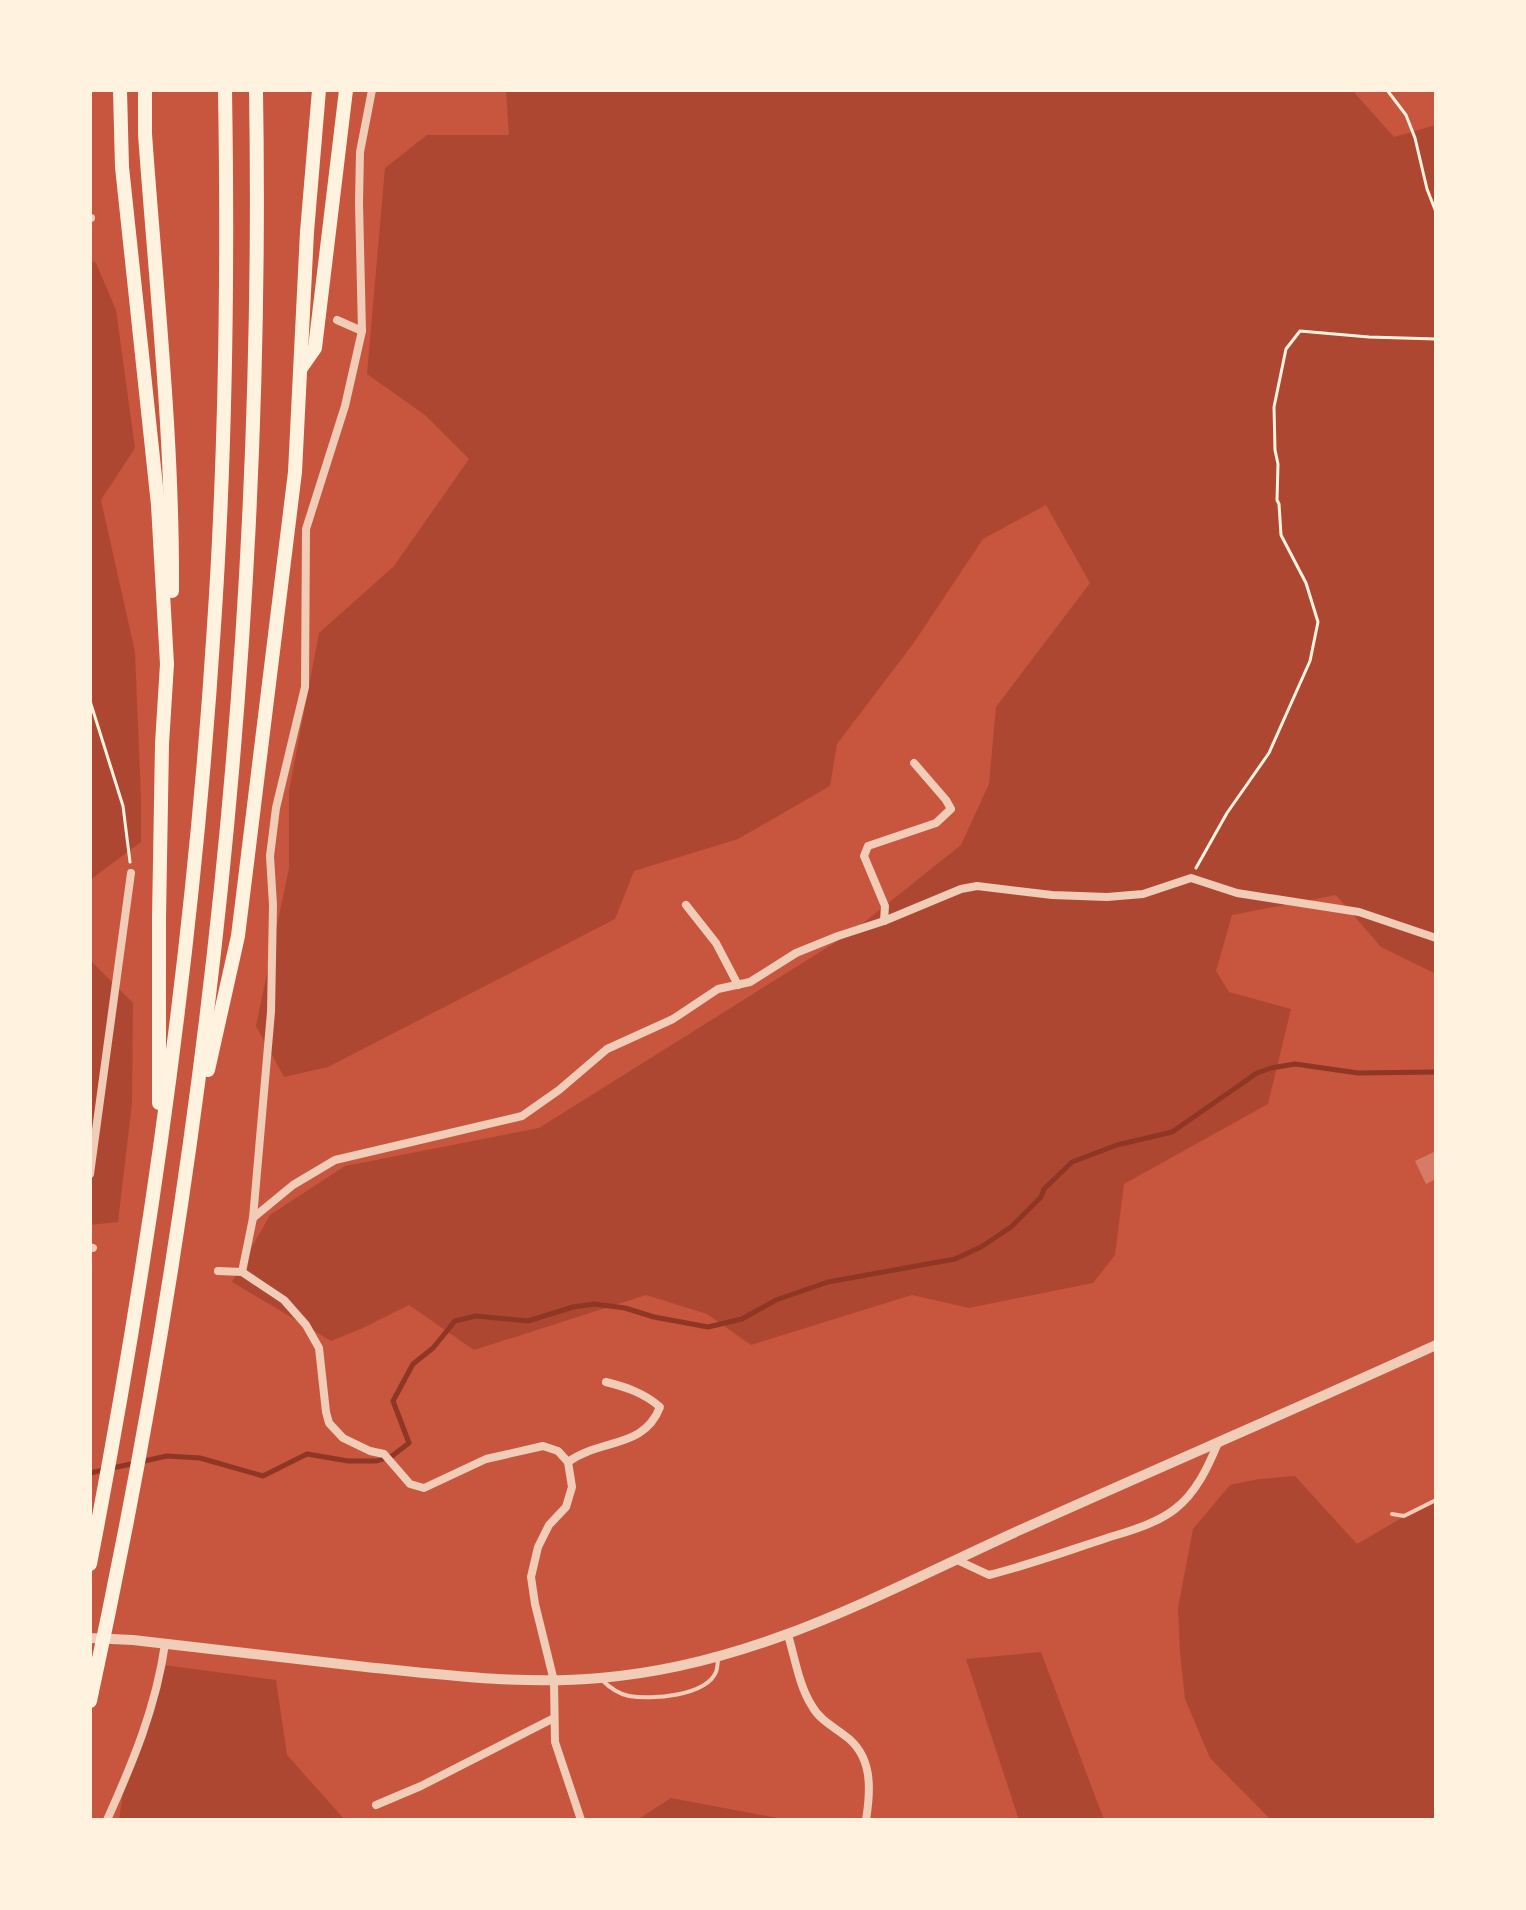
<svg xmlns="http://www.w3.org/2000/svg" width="1526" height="1910" viewBox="0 0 1526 1910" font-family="Roboto,sans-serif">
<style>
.green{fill:#ae4732}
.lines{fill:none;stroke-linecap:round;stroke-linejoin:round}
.stream{stroke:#8f3625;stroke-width:5}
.building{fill:#d67c66}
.path{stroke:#fff3e0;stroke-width:3}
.service{stroke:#f1ccb7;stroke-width:4}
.minor{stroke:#f1ccb7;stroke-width:8}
.tertiary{stroke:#f1ccb7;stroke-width:10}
.motorway{stroke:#fff3e0;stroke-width:14}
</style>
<rect width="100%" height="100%" fill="#c8553d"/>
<g class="green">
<polygon points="506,90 1352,90 1394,137 1436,125 1436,974 1381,947 1336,895 1232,915 1216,971 1229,992 1291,1009 1268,1104 1124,1184 1115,1255 1093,1283 969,1308 912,1295 751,1345 707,1314 646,1295 474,1350 409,1305 363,1328 331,1341 232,1282 270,1215 345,1166 539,1128 852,932 961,845 989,784 996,707 1090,583 1046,505 983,539 913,644 837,744 830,786 738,839 634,871 615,919 328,1067 284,1077 256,1026 289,868 289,791 319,633 394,566 469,459 425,415 367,374 385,168 427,135 509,135"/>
<polygon points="90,260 96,263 116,310 135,448 101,500 135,652 141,798 141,842 90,880"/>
<polygon points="90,960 133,1003 132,1103 118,1222 90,1225"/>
<polygon points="1295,1476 1357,1544 1436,1498 1436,1820 1271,1820 1210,1758 1185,1699 1180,1652 1178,1608 1193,1529 1230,1485 1259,1479"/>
<polygon points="1041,1652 1104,1820 1105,1820 1019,1820 966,1659"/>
<polygon points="164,1665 276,1680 287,1755 345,1820 119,1820 124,1787"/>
<polygon points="671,1798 778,1818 780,1820 637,1820"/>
</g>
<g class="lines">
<polyline class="stream" points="90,1473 167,1456 200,1458 263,1476 307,1454 348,1461 377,1461 392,1456 409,1443 393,1401 413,1364 433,1348 455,1321 476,1316 528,1321 573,1307 594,1304 625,1308 654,1317 708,1327 742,1319 776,1300 828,1282 955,1259 981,1247 1011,1227 1041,1197 1044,1189 1072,1162 1117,1145 1172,1132 1257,1073 1271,1068 1295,1064 1358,1073 1436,1072"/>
</g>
<polygon class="building" points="1436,1151 1436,1179 1426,1184 1415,1161"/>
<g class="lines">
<g class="path">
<polyline points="1387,90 1406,115 1415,138 1427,189 1436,212"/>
<polyline points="90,701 123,806 130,862"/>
<polyline points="1196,868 1227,813 1269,753 1310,661 1318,622 1306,583 1281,535 1279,504 1277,500 1278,464 1275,450 1274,407 1286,349 1300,331 1369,337 1436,339"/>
</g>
<g class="service">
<polyline points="1392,1514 1404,1516 1436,1500"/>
<path d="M602,1680C610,1688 619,1694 629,1696C651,1700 706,1696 716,1672C717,1670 718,1661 718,1659"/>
</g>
<g class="minor">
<polyline points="90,218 91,218"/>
<polyline points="337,320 362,331"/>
<polyline points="686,905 716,943 738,985"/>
<polyline points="884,921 885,906 864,856 868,846 936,823 951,809 946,800 914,763"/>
<polyline points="90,1174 131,873"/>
<polyline points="253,1218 293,1185 335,1160 522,1116 559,1090 607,1049 673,1019 718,989 750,982 796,953 838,936 884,921 961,889 977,886 1052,895 1107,897 1143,894 1191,878 1237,893 1359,912 1436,938"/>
<polyline points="90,1247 93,1248"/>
<polyline points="218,1271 242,1272 284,1300 306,1325 319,1348 326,1412 329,1423 343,1438 370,1451 384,1454 410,1484 424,1488 486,1459 543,1446 558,1451 568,1462 572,1487 566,1507 549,1525 538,1547 531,1577 535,1604 554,1681 555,1742 581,1820"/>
<polyline points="242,1272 253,1218 271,1012 273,905 270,856 276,808 305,687 306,529 345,406 362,331 359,203 360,152 372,90"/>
<path d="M568,1462C601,1438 644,1449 660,1407C644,1393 626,1387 606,1382"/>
<path d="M957,1560L989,1575C1029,1565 1067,1551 1107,1538C1129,1531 1156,1524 1175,1509C1196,1493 1208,1467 1218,1443"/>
<path d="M788,1635C795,1658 799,1686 812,1706C819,1719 832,1726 844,1735C873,1755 871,1789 866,1820"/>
<polyline points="376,1805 421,1786 554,1718"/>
<path d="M107,1820C133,1762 156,1707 165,1644"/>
</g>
<path class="tertiary" d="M90,1638L133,1640C211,1649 288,1658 366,1667C443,1675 522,1685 600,1678C756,1665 881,1593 1020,1530C1158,1468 1298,1408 1436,1345"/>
<g class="motorway">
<polyline points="120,90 122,167 158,505 167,664 162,744 159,918 159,1103"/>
<path d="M145,90V134C156,287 173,438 172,591"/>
<polyline points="301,368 315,348 346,90"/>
<polyline points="208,1070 238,936 295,472 307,232 319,90"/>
<path d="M90,1564C150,1254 194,941 214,626C226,448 228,269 225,90"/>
<path d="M90,1701C205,1173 265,630 256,90"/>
</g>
</g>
<rect width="1526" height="1910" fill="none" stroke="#fff3e0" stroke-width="184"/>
</svg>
